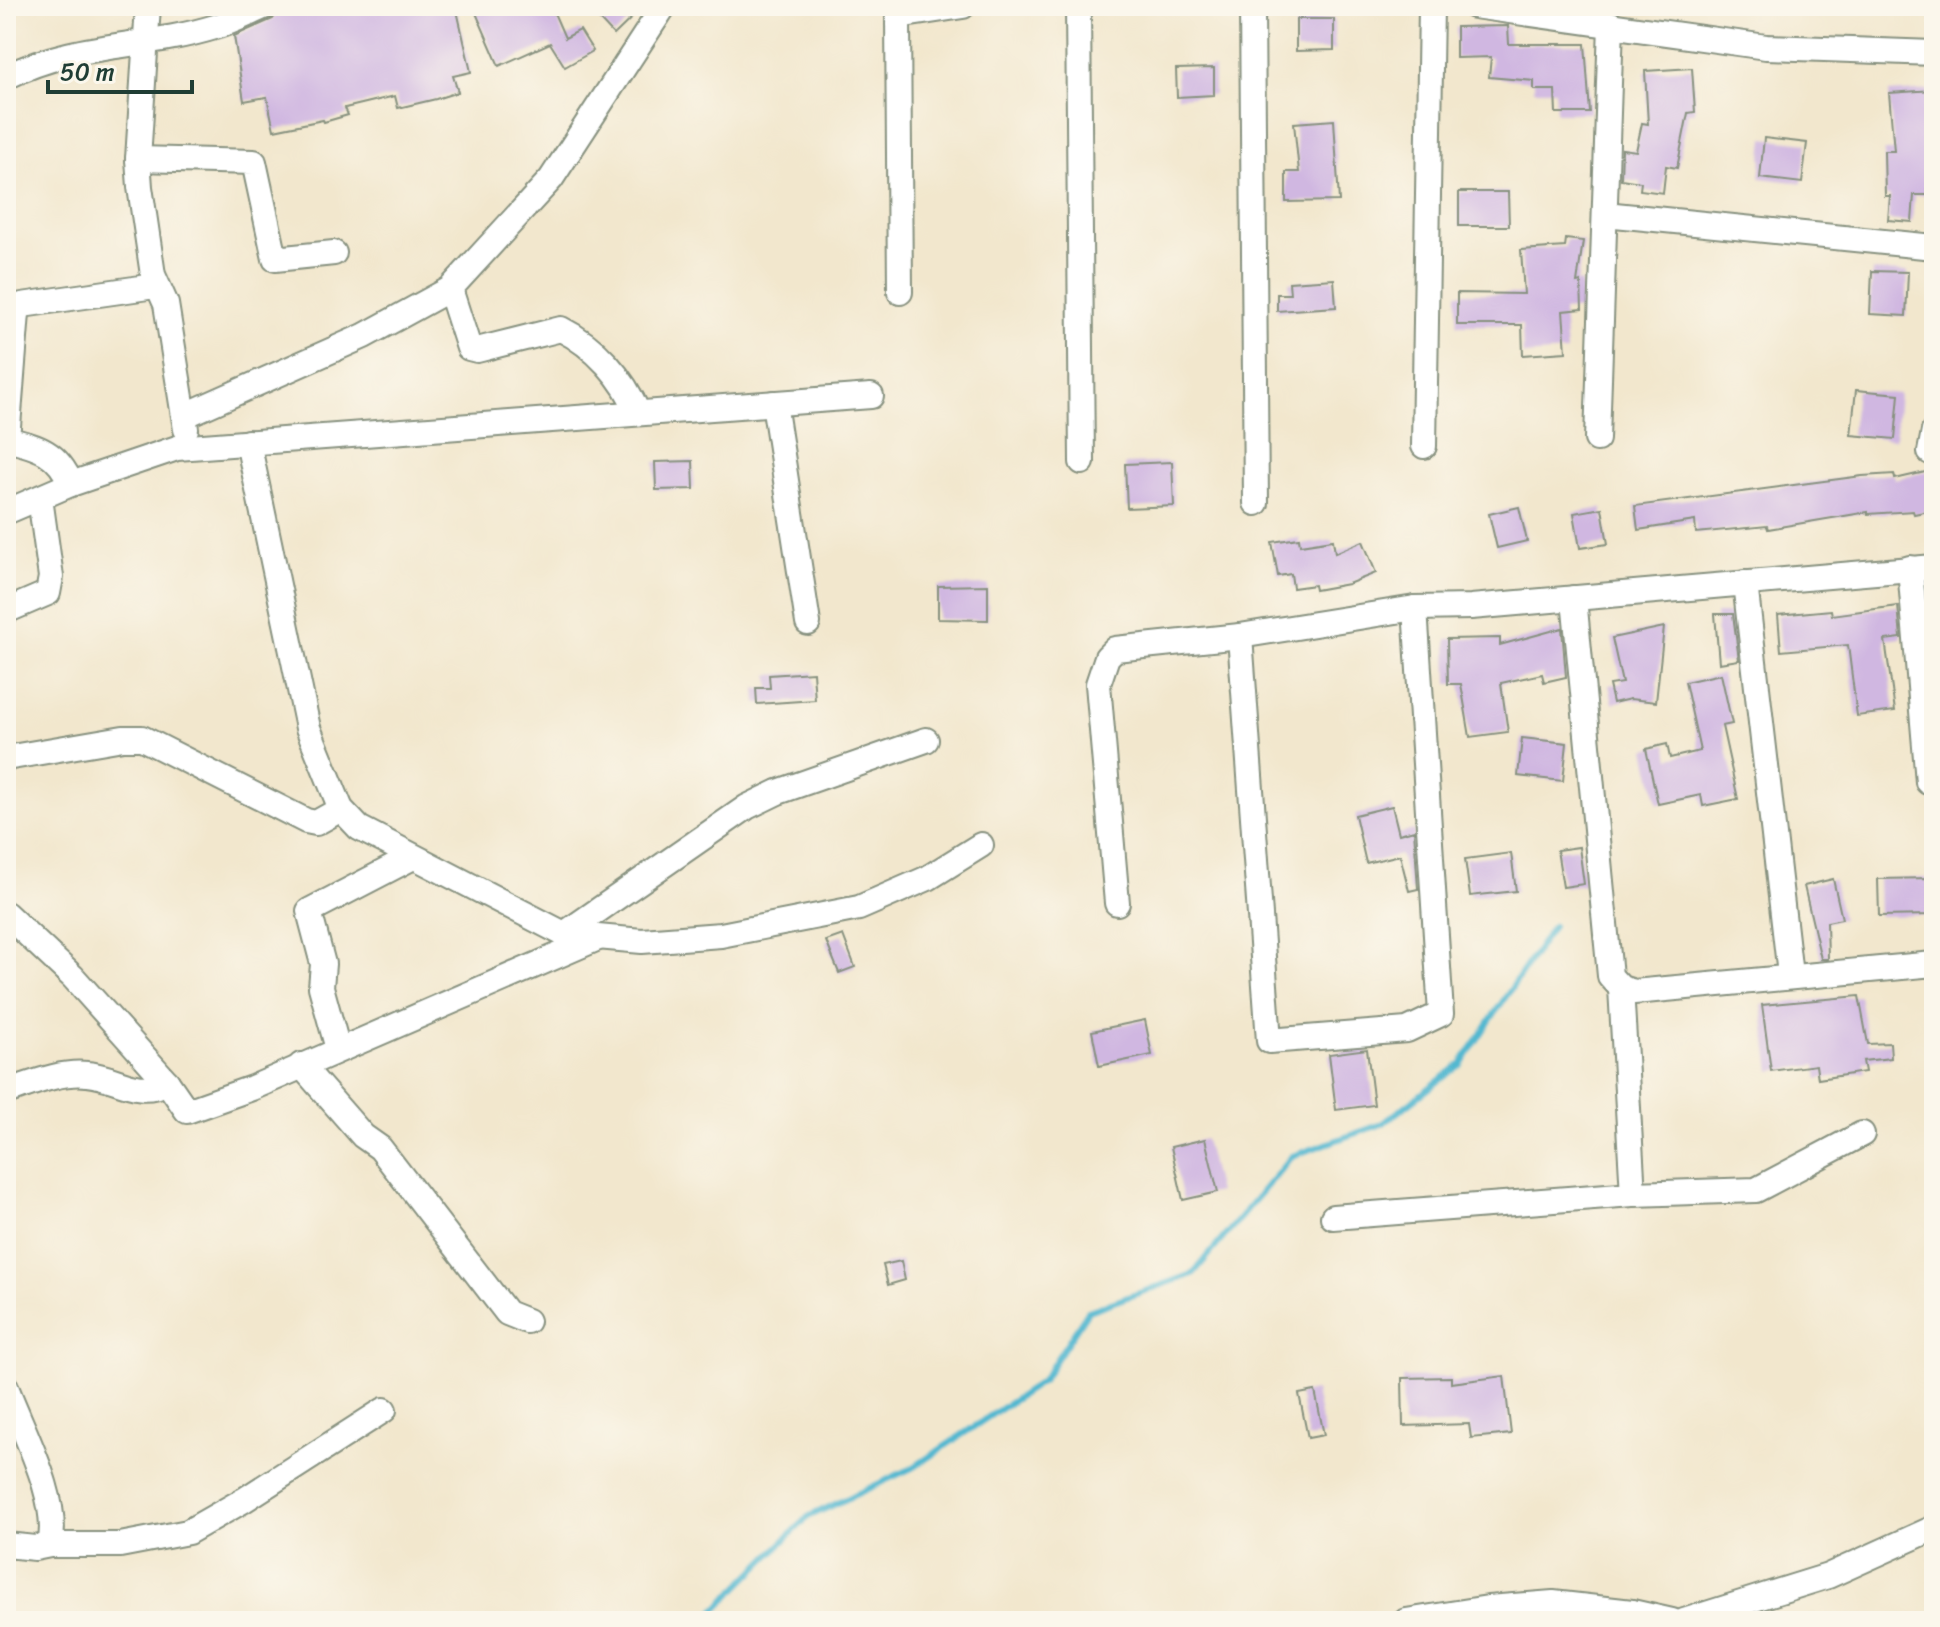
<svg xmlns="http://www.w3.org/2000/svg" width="1940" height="1627" viewBox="0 0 1940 1627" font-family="Sriracha,sans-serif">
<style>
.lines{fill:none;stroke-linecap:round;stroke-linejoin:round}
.stream{stroke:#52b8d0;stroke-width:6}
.building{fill:#d0b7e1}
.minor-casing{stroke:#889280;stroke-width:28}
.minor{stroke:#fff;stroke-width:24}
</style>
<rect width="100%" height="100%" fill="#fbf7ec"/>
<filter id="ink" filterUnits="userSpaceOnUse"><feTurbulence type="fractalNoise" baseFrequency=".0125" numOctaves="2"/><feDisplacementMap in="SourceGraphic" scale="16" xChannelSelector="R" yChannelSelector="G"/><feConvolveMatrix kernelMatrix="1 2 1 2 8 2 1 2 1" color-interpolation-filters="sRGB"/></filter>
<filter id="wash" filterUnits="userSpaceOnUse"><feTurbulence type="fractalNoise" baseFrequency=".006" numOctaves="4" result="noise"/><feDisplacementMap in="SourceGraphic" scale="32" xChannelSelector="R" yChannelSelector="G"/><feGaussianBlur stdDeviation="1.8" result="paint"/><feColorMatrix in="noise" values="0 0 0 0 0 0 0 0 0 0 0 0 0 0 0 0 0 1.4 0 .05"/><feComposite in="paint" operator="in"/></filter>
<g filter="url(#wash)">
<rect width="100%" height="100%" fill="#f2e7cd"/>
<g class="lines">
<polyline class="stream" points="704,1621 808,1517 914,1467 1042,1381 1088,1311 1193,1274 1292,1156 1382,1124 1461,1064 1553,926"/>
</g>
<g id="blocks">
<g class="building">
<polygon points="281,6 456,6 471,72 453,76 458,92 436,99 398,108 395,96 345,108 348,115 324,122 323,120 274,130 267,97 244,101 234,36 273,19"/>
<polygon points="473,6 551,6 565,38 580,30 593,51 565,67 550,43 499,66"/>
<polygon points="587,6 644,6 614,35"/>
<polygon points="1296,19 1334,19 1334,50 1296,51"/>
<polygon points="1508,26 1509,44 1585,44 1590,113 1556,113 1555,90 1534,90 1534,81 1489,77 1491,57 1456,58 1456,27"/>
<polygon points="1214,68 1214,95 1177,97 1176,69"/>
<polygon points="1692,68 1695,112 1688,113 1677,168 1666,166 1663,193 1640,190 1641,182 1621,179 1622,149 1636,151 1642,123 1648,124 1645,71"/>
<polygon points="1933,90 1934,138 1927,139 1928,195 1914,195 1912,222 1888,220 1890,196 1885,196 1884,151 1894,151 1889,93"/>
<polygon points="1334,120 1339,201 1286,202 1286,172 1299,172 1294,123"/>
<polygon points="1764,138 1807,143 1802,183 1760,178"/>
<polygon points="1459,192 1508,192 1509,226 1459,226"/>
<polygon points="1566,239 1583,241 1577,283 1581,282 1582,309 1563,311 1566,352 1523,355 1522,325 1457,325 1457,293 1524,294 1521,250 1565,247"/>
<polygon points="1872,271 1908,272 1906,316 1870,314"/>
<polygon points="1334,279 1336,307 1277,311 1277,294 1290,294 1289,282"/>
<polygon points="1856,390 1899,394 1895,439 1851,435"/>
<polygon points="693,461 694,489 656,490 655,462"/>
<polygon points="1172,462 1174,506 1127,508 1125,464"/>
<polygon points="1934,470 1934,510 1914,514 1913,511 1868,514 1868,512 1768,529 1767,526 1696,533 1695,521 1638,530 1635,506 1862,476 1894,474 1895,479"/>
<polygon points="1519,507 1527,541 1497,548 1489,514"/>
<polygon points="1602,508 1608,544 1580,548 1574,513"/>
<polygon points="1299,538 1300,545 1333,540 1335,553 1363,541 1376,573 1348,584 1315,590 1314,585 1293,588 1291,574 1278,576 1272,542"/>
<polygon points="988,585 988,620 938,619 938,586"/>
<polygon points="1898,606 1901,638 1885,640 1895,711 1857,716 1848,645 1781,651 1778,615 1831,610 1832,615"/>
<polygon points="1715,614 1733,614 1739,660 1719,663"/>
<polygon points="1664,627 1656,702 1630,699 1613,703 1609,685 1622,683 1612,638"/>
<polygon points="1562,628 1566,677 1544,682 1542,674 1501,683 1508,732 1470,737 1461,684 1448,684 1447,639 1500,638 1500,645"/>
<polygon points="813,672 815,700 757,704 756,688 770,688 769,675"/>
<polygon points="1721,674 1732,724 1722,726 1738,799 1703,806 1701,795 1658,804 1646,749 1667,744 1670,758 1700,751 1685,682"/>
<polygon points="1522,738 1567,743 1563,781 1518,776"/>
<polygon points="1392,806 1399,834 1414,830 1418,889 1409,891 1400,855 1366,863 1355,815"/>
<polygon points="1579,847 1584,884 1563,887 1557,850"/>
<polygon points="1511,853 1516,891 1470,896 1465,859"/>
<polygon points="1932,878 1933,915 1879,916 1878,879"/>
<polygon points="1833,879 1842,919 1827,922 1828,959 1821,959 1804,886"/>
<polygon points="843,935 855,967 839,973 826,941"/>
<polygon points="1859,996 1868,1044 1890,1043 1891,1058 1863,1061 1865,1072 1818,1079 1816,1065 1771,1071 1762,1005"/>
<polygon points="1145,1020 1152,1055 1099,1066 1092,1031"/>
<polygon points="1367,1049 1374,1105 1336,1110 1329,1054"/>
<polygon points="1205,1139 1218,1192 1183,1200 1171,1147"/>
<polygon points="901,1261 905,1280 888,1285 883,1265"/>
<polygon points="1504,1376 1511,1434 1471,1438 1469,1424 1403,1426 1402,1378 1451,1377 1451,1383"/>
<polygon points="1315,1391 1324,1435 1308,1438 1299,1394"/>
</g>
</g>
</g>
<g filter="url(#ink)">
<use href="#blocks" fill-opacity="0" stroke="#889280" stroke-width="2"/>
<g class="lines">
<defs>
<g id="minor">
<polyline points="148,6 138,159 140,187 153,275 166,304 186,429"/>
<polyline points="1078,6 1082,462"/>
<polyline points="1252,6 1256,503"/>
<polyline points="1474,6 1766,47 1934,53"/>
<path d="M6,77C77,41 144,49 215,27C232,22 249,13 266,6"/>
<polyline points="138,159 254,162 275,259 334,253"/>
<polyline points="1605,214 1934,247"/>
<path d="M450,289L469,348L477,350L561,329C595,346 624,378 638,413"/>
<polyline points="900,292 898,16 963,6"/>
<polyline points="774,403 808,623"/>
<polyline points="186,415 364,336 450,289 551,179 664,6"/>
<path d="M6,439C39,447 58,452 71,484"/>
<polyline points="7,439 17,313 22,305 155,286"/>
<polyline points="1597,439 1611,24"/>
<polyline points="248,442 308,728 341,809 359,828 564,934 642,941 721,935 859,908 928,878 981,845"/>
<polyline points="1424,446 1431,6"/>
<polyline points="1930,452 1934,431"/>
<polyline points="6,512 71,484 177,448 871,396"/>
<polyline points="1910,568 1928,782"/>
<polyline points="1745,583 1790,975"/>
<polyline points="1574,598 1610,976 1621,988 1634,992 1934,964"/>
<polyline points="6,611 48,593 51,577 40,498"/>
<polyline points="1240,636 1269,1041 1407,1030 1441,1014 1415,608"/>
<polyline points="6,758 123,738 142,738 306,821 316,823 341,809"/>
<polyline points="1117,903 1098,684 1107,657 1115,649 1240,636 1415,608 1471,607 1934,567"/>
<polyline points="6,914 73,977 167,1082 187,1111 252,1088 596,939"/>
<polyline points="564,934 747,807 778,792 926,740"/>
<polyline points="1621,988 1633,1194"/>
<polyline points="338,1049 321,987 323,964 309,911 413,857"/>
<polyline points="301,1065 363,1136 380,1148 507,1313 527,1321"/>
<path d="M6,1092C31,1084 60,1071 87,1074C117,1076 136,1098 167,1082"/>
<polyline points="1333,1217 1633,1194 1756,1190 1862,1134"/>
<path d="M6,1387C22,1430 61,1500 50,1545"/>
<polyline points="6,1545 35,1548 50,1545 120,1545 188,1532 244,1500 384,1410"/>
<polyline points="1632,1612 1672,1621"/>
<polyline points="1406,1621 1488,1608 1553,1603 1632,1612 1627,1621"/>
<polyline points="1684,1621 1828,1576 1934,1528"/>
</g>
</defs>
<use href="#minor" class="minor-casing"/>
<use href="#minor" class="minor"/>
</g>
</g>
<rect width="1940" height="1627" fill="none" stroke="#fbf7ec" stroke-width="32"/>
<path d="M48 80v12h144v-12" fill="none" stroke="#1f3d34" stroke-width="4"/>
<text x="60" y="80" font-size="24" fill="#1f3d34" stroke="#fbf7ec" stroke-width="6" paint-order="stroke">50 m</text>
</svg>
